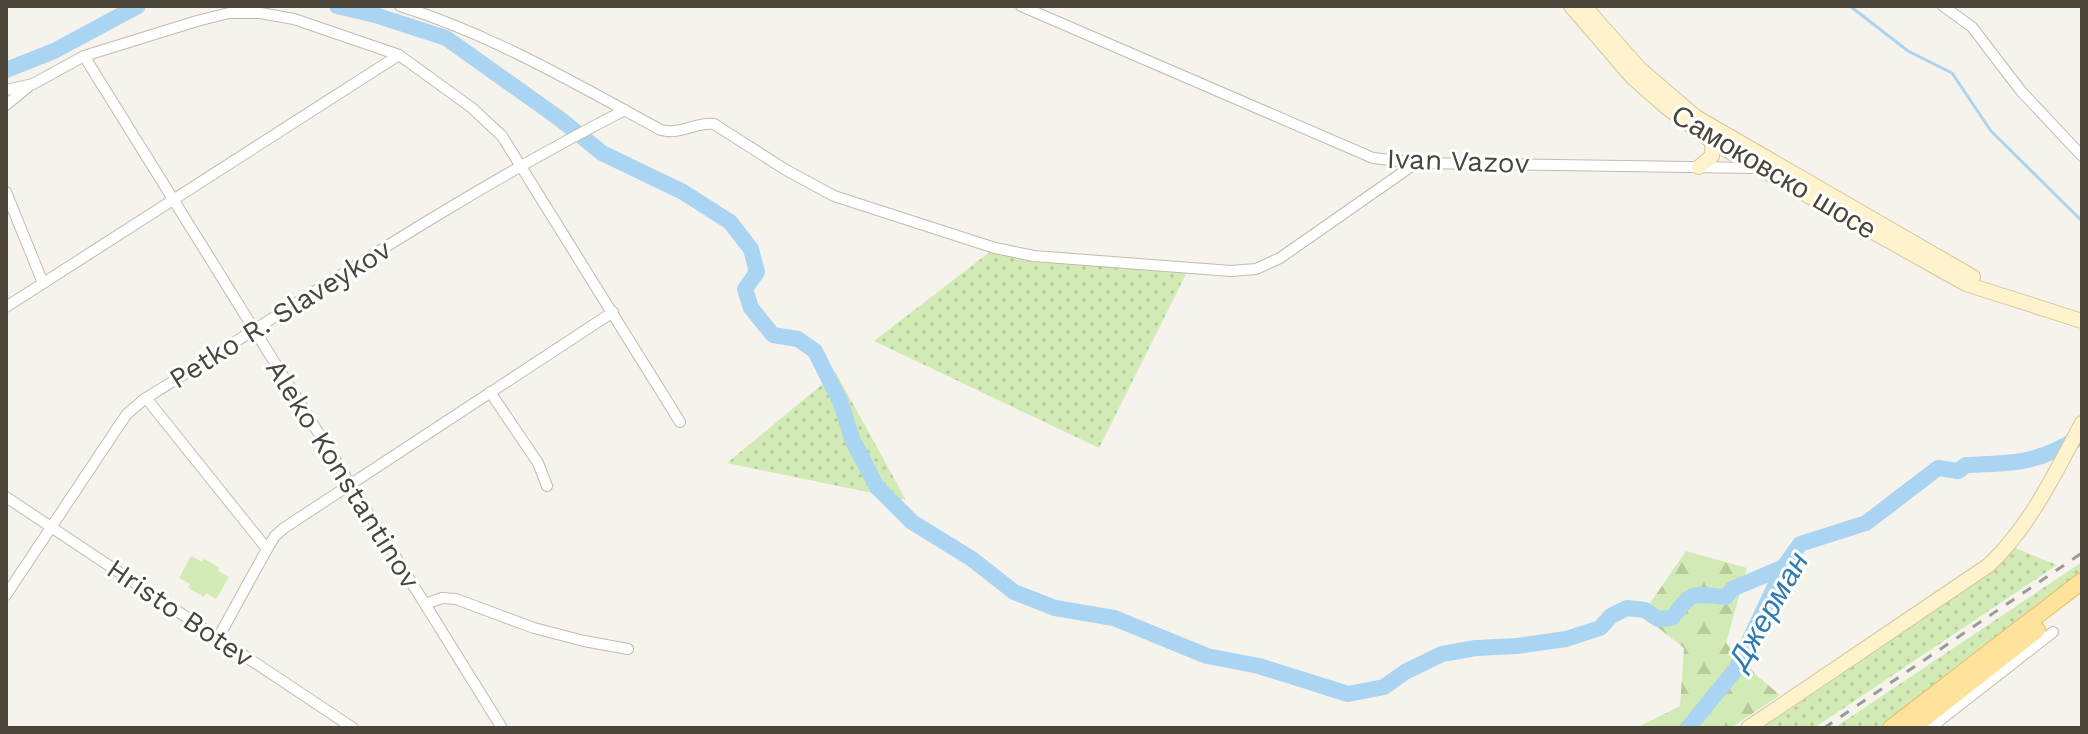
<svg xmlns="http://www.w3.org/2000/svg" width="2088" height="734" viewBox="0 0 2088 734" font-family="'Work Sans',sans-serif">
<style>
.grass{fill:url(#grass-dots)}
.forest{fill:url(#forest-firs)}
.pitch{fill:#d2eab5}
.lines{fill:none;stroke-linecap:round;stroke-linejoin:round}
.stream{stroke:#a9d4f2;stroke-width:3}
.river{stroke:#a9d4f2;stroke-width:16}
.street-casing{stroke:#c2bbae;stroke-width:12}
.secondary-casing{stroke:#d6c79b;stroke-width:16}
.primary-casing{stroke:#e6c16a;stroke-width:18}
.street{stroke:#fff;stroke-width:10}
.secondary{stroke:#fff3cd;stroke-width:14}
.primary{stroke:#ffe39c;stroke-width:16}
.rail{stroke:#9a9a9a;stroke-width:3;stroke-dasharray:10 10;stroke-linecap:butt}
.labels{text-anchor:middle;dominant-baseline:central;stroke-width:6;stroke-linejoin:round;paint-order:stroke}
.street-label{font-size:28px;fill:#4b4439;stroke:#fff}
.water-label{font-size:30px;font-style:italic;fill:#2e7ab2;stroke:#fff}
</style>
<defs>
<pattern id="grass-dots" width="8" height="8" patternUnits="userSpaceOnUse" patternTransform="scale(2)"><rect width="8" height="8" fill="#d2eab5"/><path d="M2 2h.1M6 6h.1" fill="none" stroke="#b6ca9c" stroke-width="1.8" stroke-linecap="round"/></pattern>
<pattern id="forest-firs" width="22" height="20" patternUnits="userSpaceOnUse" patternTransform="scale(2)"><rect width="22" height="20" fill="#d2eab5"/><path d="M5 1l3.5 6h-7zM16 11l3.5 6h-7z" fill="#b6ca9c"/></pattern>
</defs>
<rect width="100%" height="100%" fill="#f6f3ec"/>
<g class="grass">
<polygon points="995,248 1189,268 1099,448 874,341"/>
<polygon points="836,373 906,500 727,463"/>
<polygon points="2015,548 2057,565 1814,728 1761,728 1973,585"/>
<polygon points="2082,562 2082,574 1948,673 1880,728 1834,728"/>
</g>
<polygon class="forest" points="1686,551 1747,568 1726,643 1755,674 1780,695 1731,728 1636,728 1680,706 1684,648 1642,615"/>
<polygon class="pitch" points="191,556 202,562 204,559 219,567 218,571 229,577 216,599 206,593 204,597 188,588 190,584 179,578"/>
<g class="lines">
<polyline class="stream" points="1850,6 1908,51 1952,73 1991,131 2082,221"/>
<g class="river">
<path d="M337,6L375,15L446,38L560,119L602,153L683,192L730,222L751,249L757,272L745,289L751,308L773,335L798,339L815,351L841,403L852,439L877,487L912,522L972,559L1014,592L1055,608L1114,618L1207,656L1259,666L1348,694L1384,687L1405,672L1442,654L1476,648L1517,646L1566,639L1600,628L1611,616L1627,608L1645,610L1658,619L1672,618C1695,588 1690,595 1726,597L1732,589L1784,567"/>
<polyline points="6,70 54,51 138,6"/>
<path d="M1688,728L1736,669L1784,567L1800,544L1866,523L1938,468L1958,471L1966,465C2016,463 2035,464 2079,438"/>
</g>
<defs>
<g id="street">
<path d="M400,6C493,35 576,84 661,130C681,135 695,122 714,124L786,170L834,196L995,248L1034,256L1231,271L1256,269L1280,258L1416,163"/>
<polyline points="1021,6 1373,158 1416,163 1755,168"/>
<polyline points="1943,6 1972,27 2021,91 2082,156"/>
<polyline points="84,56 502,728"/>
<polyline points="6,90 33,84 84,56 197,21 229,13 260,13 294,19 399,55 472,108 502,136 680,422"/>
<polyline points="6,105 28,87"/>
<polyline points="6,192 43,283"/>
<polyline points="6,307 399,55"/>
<polyline points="490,392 538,463 547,486"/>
<polyline points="146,398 267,549"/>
<polyline points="6,497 353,728"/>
<path d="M6,595L126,415L143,400C302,301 458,195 625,110"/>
<polyline points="425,604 442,598 456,599 534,628 584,641 628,649"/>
<polyline points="218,638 267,549 275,536 284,528 613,312"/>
<polyline points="1930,728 2053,632"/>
</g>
<g id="secondary">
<polyline points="1571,6 1632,77 1666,107 1714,143 1966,284 2082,321"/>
<polyline points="1584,6 1640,69 1696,117 1973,277"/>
<polyline points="1699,167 1712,156 1713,138"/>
<path d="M1748,728L1989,565C2031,525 2055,473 2082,423"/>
</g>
<g id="primary">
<polyline points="1891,728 2082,581"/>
<polyline points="1912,728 2037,630"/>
</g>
</defs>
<use href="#street" class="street-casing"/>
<use href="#secondary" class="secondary-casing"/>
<use href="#primary" class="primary-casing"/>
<use href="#street" class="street"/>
<use href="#secondary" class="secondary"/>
<use href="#primary" class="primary"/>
<polyline class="rail" points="1824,728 2082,553"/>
</g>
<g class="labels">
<g class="street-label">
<text transform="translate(1458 161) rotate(2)">Ivan Vazov</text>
<text transform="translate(1774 172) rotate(31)">Самоковско шосе</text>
<text transform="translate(280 314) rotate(-32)">Petko R. Slaveykov</text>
<text transform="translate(343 474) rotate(58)">Aleko Konstantinov</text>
<text transform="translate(180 613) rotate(34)">Hristo Botev</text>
</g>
<g class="water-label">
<text transform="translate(1768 610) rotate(-60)">Джерман</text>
</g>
</g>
<rect width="2088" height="734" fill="none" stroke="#4b4439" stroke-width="16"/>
</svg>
